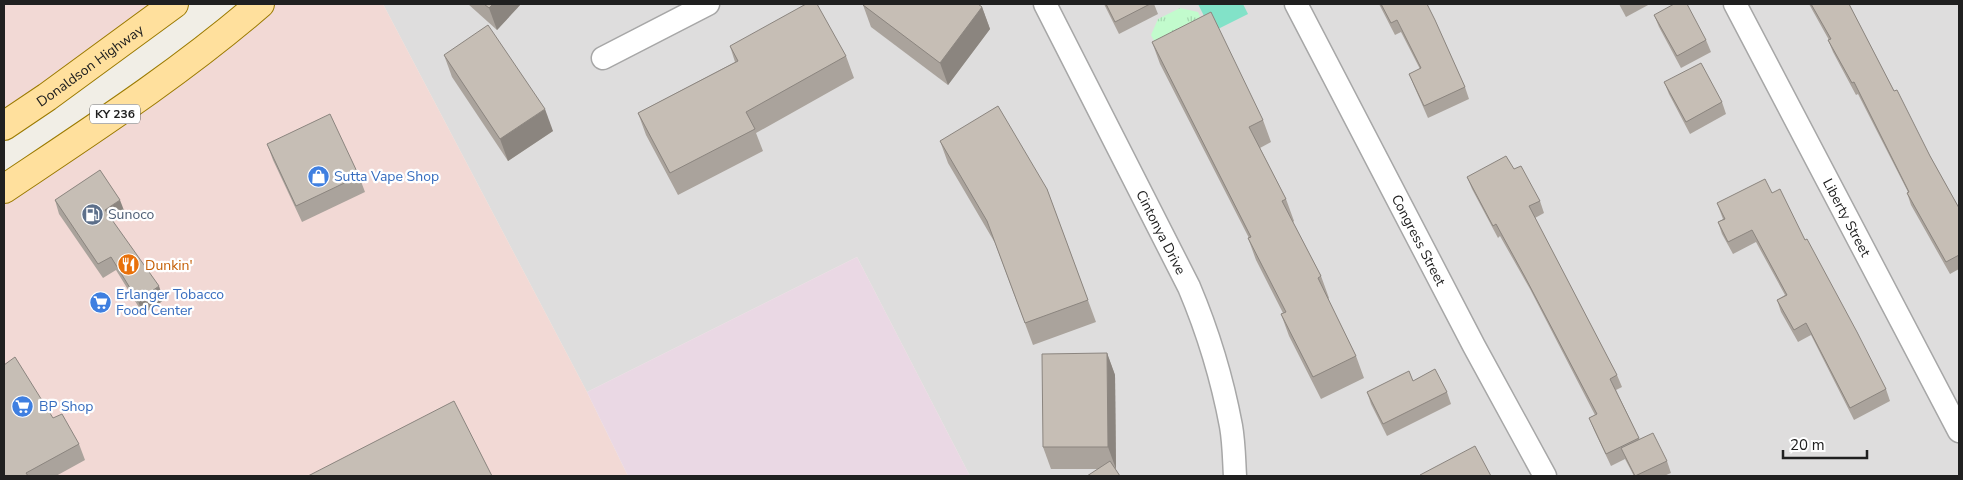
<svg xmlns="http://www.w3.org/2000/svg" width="1963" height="480" viewBox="0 0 1963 480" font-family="'Nunito Sans',sans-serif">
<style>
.residential{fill:#dedddd}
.commercial{fill:#f2d9d5}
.industrial{fill:#ead8e4}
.park{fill:url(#park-tufts)}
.pitch{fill:#82e2c8}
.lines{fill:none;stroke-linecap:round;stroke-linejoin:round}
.minor-casing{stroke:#a7a7a7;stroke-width:25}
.primary-casing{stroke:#9b7a00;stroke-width:30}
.minor{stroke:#fff;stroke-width:22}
.primary{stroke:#ffe09d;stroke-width:28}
.wall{fill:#aaa39c}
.shaded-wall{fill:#8b857f}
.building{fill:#c6beb5;stroke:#8b857f}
.labels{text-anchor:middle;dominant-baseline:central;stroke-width:4.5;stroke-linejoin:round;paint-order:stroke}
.shield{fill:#fff;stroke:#636363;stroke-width:1}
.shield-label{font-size:12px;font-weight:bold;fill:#202020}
.street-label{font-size:14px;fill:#202020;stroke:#fff}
.shop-label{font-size:14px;fill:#366cbe;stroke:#fff;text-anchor:start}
.service-label{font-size:14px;fill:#4e5e75;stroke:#fff;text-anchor:start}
.food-label{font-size:14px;fill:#c56008;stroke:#fff;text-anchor:start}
</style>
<defs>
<pattern id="park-tufts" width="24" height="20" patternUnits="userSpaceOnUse" patternTransform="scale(1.25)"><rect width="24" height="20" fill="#c2fbcd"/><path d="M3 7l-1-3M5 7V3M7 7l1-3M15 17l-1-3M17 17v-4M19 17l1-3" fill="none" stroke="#a6d7b0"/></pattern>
</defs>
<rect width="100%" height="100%" fill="#f1eee6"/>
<polygon class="residential" points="383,4 1959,4 1959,476 970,476 857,257 587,392"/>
<g class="commercial">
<polygon points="4,4 174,4 4,126"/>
<polygon points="260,4 383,4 587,392 628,476 4,476 4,189"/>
</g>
<polygon class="industrial" points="857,257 970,476 628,476 587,392"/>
<polygon class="park" points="1180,8 1198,12 1207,32 1161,54 1151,35 1158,19"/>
<polygon class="pitch" points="1198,4 1243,4 1248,14 1212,32"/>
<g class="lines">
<defs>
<g id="minor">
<path id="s1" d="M1045,4L1189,287C1208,332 1222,378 1231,426C1234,443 1234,460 1235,476"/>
<path id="s2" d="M1296,4L1474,346L1545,476"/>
<path id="s3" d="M1735,4L1959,431"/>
<polyline points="603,58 708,4"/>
</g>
<g id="primary">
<path id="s4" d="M4,126L47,97L174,4"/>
<path d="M4,189C92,130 180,73 260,4"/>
</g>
</defs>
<use href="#minor" class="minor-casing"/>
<use href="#primary" class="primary-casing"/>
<use href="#minor" class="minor"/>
<use href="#primary" class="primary"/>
</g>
<g class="wall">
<polygon points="468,4 521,4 497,30"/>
<polygon points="1104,4 1154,4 1158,14 1119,34"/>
<polygon points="1379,4 1427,4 1465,87 1469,99 1428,118 1414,86 1409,74 1420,69 1401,32 1395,35"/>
<polygon points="1619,4 1650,4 1626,17"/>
<polygon points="1809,4 1849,4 1894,91 1959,208 1959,269 1950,274 1911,205 1907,193 1908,192 1858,94 1856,95 1833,52 1828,40 1829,40"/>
<polygon points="863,5 982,7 990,29 948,85 871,27"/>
<polygon points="1654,15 1706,40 1711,52 1681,68 1659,27"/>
<polygon points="1152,42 1263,120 1271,142 1260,148 1286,199 1294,221 1293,222 1321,276 1329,298 1328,299 1356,356 1364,378 1321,399 1289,336 1281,314 1283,313 1256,260 1248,238 1249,238 1160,64"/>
<polygon points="730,46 846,56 854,78 756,133 763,151 678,195 646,135 638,113 735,62"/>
<polygon points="444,55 553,131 508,161 452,77"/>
<polygon points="1664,82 1722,102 1726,114 1690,134 1669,94"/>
<polygon points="940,141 1047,189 1096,322 1033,345 995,243 948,163"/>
<polygon points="267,144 359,176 365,192 302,222 273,160"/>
<polygon points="1514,169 1540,201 1544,213 1535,218 1617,375 1622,387 1616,390 1640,440 1667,461 1671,473 1664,476 1634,476 1625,459 1611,466 1594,430 1589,418 1595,415 1530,289 1500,236 1498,238 1472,189 1467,177"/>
<polygon points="1772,193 1805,240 1886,389 1890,401 1854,420 1811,335 1798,342 1781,312 1777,300 1785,295 1756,242 1733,254 1722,234 1718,222 1723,219 1717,203"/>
<polygon points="55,200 125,213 113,222 164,300 143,314 116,270 103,278 59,214"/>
<polygon points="1107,353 1115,375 1116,469 1051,469 1043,447"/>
<polygon points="1413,381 1447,392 1451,404 1387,436 1371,404 1367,392"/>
<polygon points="53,418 79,444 85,460 56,476 4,476"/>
</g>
<g class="shaded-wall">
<polygon points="493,4 521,4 497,30 489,8"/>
<polygon points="982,7 990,29 948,85 940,63"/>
<polygon points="545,109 553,131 508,161 500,139"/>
<polygon points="120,200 125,213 110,224 105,210"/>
<polygon points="159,286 164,300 143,314 138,301"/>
<polygon points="1107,353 1115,375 1116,469 1108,447"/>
</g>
<g class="building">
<polygon points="484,4 493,4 489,8"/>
<polygon points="806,4 817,4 846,56 746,112 755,129 670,173 638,113 738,61 730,46"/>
<polygon points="865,4 978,4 982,7 940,63 863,5"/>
<polygon points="1106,4 1150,4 1115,22"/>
<polygon points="1381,4 1427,4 1435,20 1465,87 1424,106 1409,74 1421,68 1397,20 1391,23"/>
<polygon points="1674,4 1687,4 1706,40 1677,56 1654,15"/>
<polygon points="1811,4 1849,4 1894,91 1897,90 1930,156 1959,208 1959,255 1946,262 1907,193 1909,192 1854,82 1852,83 1828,40 1831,39"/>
<polygon points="1211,12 1263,120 1249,127 1286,199 1282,201 1321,276 1318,278 1356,356 1313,377 1281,314 1286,312 1248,238 1251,237 1152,42"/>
<polygon points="488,25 545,109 500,139 444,55"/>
<polygon points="1701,63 1722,102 1686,122 1664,82"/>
<polygon points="998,106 1047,189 1088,300 1025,323 987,221 940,141"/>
<polygon points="330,114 359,176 296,206 267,144"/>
<polygon points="1506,156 1514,169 1521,166 1540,201 1529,206 1617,375 1610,379 1639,438 1606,454 1589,418 1597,414 1525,277 1496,224 1493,226 1467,177"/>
<polygon points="100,170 120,200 105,210 159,286 138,301 111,257 98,264 55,200"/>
<polygon points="1765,179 1772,193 1780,189 1805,240 1807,239 1857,332 1886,389 1850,408 1806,323 1794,330 1777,300 1787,295 1752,230 1728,242 1718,222 1725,219 1717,203"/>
<polygon points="1107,353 1108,447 1043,447 1042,354"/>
<polygon points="15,357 53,418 62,414 79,444 26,473 28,476 4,476 4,365"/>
<polygon points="1435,369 1447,392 1383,424 1367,392 1409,371 1413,381"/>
<polygon points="454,401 492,476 308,476"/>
<polygon points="1653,433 1667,461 1635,476 1621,448"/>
<polygon points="1475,446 1491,476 1421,476 1420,475"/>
<polygon points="1110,461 1120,476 1087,476"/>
</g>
<defs>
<symbol id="shop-disc" viewBox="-11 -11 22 22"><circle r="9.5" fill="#3f7fe0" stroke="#fff"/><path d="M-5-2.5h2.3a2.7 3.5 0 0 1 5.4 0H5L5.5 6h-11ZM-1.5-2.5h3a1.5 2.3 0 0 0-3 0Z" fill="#fff"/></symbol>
<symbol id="fuel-disc" viewBox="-11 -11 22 22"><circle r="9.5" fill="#5c6f8a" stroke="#fff"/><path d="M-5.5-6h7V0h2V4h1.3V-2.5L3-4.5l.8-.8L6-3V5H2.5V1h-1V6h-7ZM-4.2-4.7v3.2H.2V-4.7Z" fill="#fff"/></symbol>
<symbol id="restaurant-disc" viewBox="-11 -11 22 22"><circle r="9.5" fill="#e8710a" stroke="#fff"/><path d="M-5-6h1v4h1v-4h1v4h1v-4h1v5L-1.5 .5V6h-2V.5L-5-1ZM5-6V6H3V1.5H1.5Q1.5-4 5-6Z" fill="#fff"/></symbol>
<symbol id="supermarket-disc" viewBox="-11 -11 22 22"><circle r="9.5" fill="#3f7fe0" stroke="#fff"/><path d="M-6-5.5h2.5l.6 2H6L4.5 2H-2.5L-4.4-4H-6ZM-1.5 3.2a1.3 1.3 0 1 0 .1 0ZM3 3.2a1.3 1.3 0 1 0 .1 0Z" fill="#fff"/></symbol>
</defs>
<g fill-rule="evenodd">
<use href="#shop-disc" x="306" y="164" width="25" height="25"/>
<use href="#fuel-disc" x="80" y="202" width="25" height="25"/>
<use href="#restaurant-disc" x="116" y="252" width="25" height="25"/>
<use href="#supermarket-disc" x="88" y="290" width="25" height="25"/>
<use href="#supermarket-disc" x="10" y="394" width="25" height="25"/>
</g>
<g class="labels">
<rect class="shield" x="90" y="104.5" width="50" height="19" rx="4"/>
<g class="shield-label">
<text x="115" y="114">KY 236</text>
</g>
<g class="street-label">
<text stroke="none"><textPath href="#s4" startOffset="105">Donaldson Highway</textPath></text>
<text stroke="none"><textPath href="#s3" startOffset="241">Liberty Street</textPath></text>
<text stroke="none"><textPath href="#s1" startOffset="256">Cintonya Drive</textPath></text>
<text stroke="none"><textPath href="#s2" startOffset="266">Congress Street</textPath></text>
</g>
<g class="shop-label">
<text x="334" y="176">Sutta Vape Shop</text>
<text x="116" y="294">Erlanger Tobacco<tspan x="116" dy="16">Food Center</tspan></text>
<text x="39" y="406">BP Shop</text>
</g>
<g class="service-label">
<text x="108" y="214">Sunoco</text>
</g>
<g class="food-label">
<text x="145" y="265">Dunkin'</text>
</g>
</g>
<rect width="1963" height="480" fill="none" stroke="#202020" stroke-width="10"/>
<path d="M1783 450v8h84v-8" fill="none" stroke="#202020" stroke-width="2.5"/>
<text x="1790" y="450" font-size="15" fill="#202020" stroke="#ffffff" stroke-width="4" paint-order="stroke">20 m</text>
</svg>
